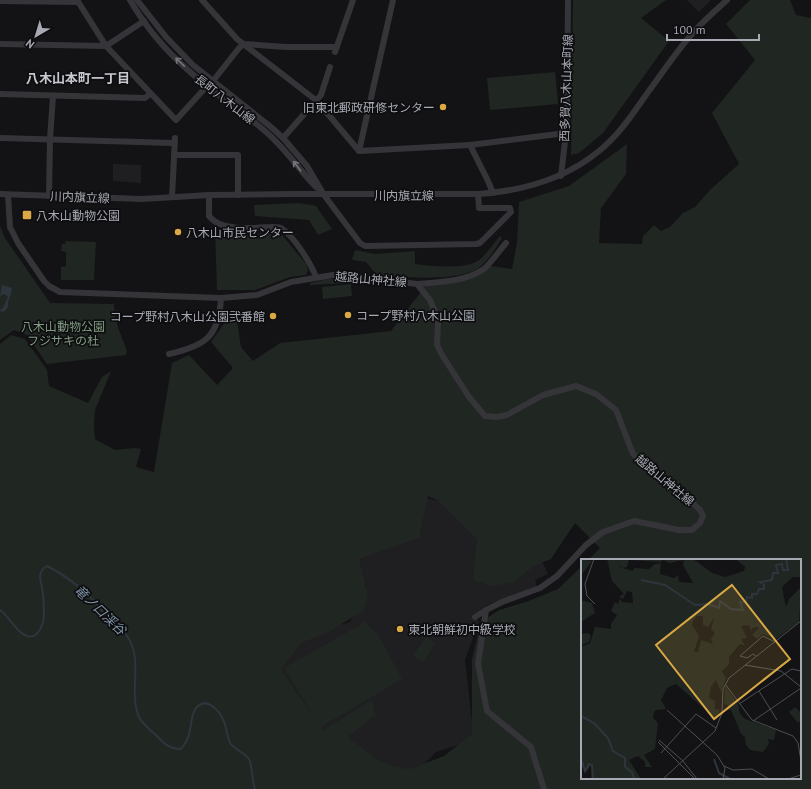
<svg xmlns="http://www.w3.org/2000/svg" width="811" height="789" viewBox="0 0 811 789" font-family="'PT Sans','Noto Sans JP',sans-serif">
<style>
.built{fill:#1f1f21}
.green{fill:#202621;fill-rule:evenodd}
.water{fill:#2e353c}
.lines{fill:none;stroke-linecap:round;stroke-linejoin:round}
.stream{stroke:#2e353c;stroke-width:2}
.minor{stroke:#353539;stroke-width:6}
.oneway{stroke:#74757c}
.poi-dot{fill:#daa945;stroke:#0e0e10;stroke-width:1.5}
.labels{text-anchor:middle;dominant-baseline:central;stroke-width:3.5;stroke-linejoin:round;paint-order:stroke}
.street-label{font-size:12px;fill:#a7aab3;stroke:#0e0e10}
.poi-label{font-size:12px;fill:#a7aab3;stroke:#0e0e10;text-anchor:start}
.park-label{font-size:12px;fill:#809c82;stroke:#0e0e10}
.neighbourhood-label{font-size:13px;font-weight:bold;fill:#c7c9d0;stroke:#0e0e10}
.water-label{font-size:13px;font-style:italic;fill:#8197aa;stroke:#0e0e10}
.inset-river{fill:none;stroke:#2e353c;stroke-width:2}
.inset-road{fill:none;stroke:#4e4f54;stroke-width:1}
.view{fill:#daa945;fill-opacity:0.15;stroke:#daa945;stroke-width:2}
.inset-edge{fill:none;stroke:#a7aab3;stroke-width:2}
</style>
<rect width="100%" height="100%" fill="#131315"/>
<g class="built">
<polygon points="687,0 711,0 699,12"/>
<polygon points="113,164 141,165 141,183 113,181"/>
<polygon points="379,487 439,501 530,535 548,574 535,580 537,587 489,604 472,615 479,621 465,660 474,740 436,752 417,772 382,771 317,731 268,666 299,636 350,622 366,585 323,534"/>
</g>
<g class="green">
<polygon points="573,0 666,0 641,18 669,41 603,133 579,153 571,155"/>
<path d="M750,0H790L796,15L811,18V789H0V344L11,335L25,339L47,370L49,386L88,403L102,377L111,371L95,410L94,425L95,439L115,450L135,448L141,449L136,467L154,472L172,363L189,355L217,385L233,368L211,342L226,321H237L241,347L253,361L280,343L391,331L426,285C449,283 474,283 491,266L512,269L517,243L519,202L569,186L627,144L626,174L601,208L599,243L642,244L643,236L654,225L661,231L670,227L683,213L695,207L711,189L739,164L712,113L755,60L726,24ZM428,496L439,501L477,539L473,580L490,586L512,583L534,566L551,559L575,523L600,548L588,560H800V778H582V566L558,589L526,602L499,610L481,622L472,659V734L444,756L410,769L394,767L373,757L348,737L375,715L372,700L323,730L321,727L402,679L378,634L365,622L284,668L313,715L281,670L301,643L329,632L364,610L368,596L359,559L419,538Z"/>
<polygon points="555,72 558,104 490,110 487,78"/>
<polygon points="299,203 316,206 332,229 318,235 309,220 255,216 254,205"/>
<path d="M0,226L5,238L50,303L114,304C114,321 121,335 127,351L126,355L47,364L27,335L14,330L0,340Z"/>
<polygon points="215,230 238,236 255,235 270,231 282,235 306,264 308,270 306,275 290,277 255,290 217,290"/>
<path d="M500,236L502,238C495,249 488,262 477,269C454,282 402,277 377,275L366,262L352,260L355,250L375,254L415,251V264C432,266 465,270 479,260C486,255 494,243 500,236Z"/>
<polygon points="66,241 96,242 94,280 61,280 61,267 66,266 66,252 61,251 62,244 65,244"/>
<polygon points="328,279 349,279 350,283 310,285 310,283"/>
<polygon points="351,284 352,296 323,299 322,287"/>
<polygon points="426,637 435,644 423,662 413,655"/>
</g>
<path class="water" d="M2,285L12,288C12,295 7,300 8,307L5,311L1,312L0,310L3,308L8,297L4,294L0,296Z"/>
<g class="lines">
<path class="stream" d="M0,610C11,617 19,640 34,636C47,627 44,608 43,594C42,583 35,573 47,566C63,574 79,586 91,598C98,605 103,613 110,619C115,625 123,629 127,636C144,660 128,691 139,717C143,725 152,731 158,737C164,744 171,750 181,749C185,744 189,737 190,730C192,722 191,713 197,707C208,696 221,713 224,722C227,729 227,736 230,743C235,750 244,752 249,759C252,764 252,781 255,789"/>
<g class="minor">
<polyline points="77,0 106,46 176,120 207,86"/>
<path d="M130,0C145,26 165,50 188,70C212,92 241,110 266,132C286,149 299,170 317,188"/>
<polyline points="137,0 166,37 193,65 271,127 283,138 307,166 324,195 360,243 365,246 476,244 480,243 511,212 510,208 479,208 478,194"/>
<polyline points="202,0 237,39 317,101 359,151 470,145 566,133"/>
<polyline points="0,1 78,2"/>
<polyline points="0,44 106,46 144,21"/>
<polyline points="335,52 353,0"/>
<polyline points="213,81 239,48 244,44 286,47 337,47"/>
<polyline points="0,94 145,98 150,94"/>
<polyline points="0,138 174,143"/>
<polyline points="283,138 321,95 330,67"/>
<polyline points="470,145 488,181 493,193"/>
<polyline points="359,151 393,0"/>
<polyline points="174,155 238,155 238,195"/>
<polyline points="561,176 566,133 567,103 568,0"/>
<path d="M0,194L142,199L209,195L294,194H478C522,191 564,180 599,151C618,136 632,115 646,95C661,75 675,53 692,34C702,22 715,11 727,0"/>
<polyline points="8,195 10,227 18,243 44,281 49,286 60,292 221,298 257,295 291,282 339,274 417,284 430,300 435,312 438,323 437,345 442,355 469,397 485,416 497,417 507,415 543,395 576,386 596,394 616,410 633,454 669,485 687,497 700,510 703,516 700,523 692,530 679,530 634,521 603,532 586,545 557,576 540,588 502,602 486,610 475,617"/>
<path d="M209,195V216C221,232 254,228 272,227C275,227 278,227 281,228C294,236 311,264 316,277"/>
<polyline points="49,196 50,139 53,96"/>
<polyline points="172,197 175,138"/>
<path d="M417,284C438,282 465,282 484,269C492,262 499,251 506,243"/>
<path d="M169,354C205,346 219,337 221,298"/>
<polyline points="486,610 478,664 487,711 531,747 544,789"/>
</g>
</g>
<defs><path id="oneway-shaft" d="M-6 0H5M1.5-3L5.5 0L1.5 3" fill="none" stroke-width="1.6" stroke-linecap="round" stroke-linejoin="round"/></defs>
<g class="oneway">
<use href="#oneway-shaft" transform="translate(180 62) rotate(-136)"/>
<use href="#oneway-shaft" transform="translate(297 166) rotate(-127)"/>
</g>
<g class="poi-dot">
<circle cx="443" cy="107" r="4"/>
<rect x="22" y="210" width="10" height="10" rx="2"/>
<circle cx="178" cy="232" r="4"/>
<circle cx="348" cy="315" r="4"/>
<circle cx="273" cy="316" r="4"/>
<circle cx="400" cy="629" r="4"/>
</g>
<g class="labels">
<g class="street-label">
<text transform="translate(566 88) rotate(-88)">西多賀八木山本町線</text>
<text transform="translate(225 99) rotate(38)">長町八木山線</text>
<text x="404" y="195">川内旗立線</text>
<text transform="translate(80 197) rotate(2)">川内旗立線</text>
<text transform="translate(371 279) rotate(5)">越路山神社線</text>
<text transform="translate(665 480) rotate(40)">越路山神社線</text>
</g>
<g class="poi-label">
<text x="435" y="107" text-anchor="end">旧東北郵政研修センター</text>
<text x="36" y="215">八木山動物公園</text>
<text x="186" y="232">八木山市民センター</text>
<text x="356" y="315">コープ野村八木山公園</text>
<text x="265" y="316" text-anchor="end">コープ野村八木山公園弐番館</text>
<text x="408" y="629">東北朝鮮初中級学校</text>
</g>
<g class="park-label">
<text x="63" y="326">八木山動物公園<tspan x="63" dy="14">フジサキの杜</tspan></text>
</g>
<g class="neighbourhood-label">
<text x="78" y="78">八木山本町一丁目</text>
</g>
<g class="water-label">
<text transform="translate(100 610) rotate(44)">竜ノ口渓谷</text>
</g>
</g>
<g transform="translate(581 559)">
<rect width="220" height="220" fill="#131315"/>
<path d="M0,0L11,2L1,15H0ZM26,0H112L131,14L144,18L163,12L164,8L155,0H220V18H212L201,28L205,48L208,40L220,28L218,63L195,80L182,75L176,80L171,76L178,69L176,68L171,69V73L168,66L160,67L166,79L160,80L164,87L159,85L148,98V105L141,112L145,119L140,133L135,121L130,128L128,139L134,142V150L139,151L136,161L95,125L86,129L80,141L85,150L75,151L73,153L72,159L77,164L74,190L63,196L71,208H64V203L57,197L48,201L60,220H10L11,205L5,213L0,203V75L7,74L10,77L8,83L0,86L3,87L9,84L14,68L30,70V65L36,56L30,52L34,43L37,45L39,40L41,43L52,44L51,33L46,32L42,40L38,38L43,35L31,22ZM48,1L80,3L82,1L89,4L103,1L102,6L112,24L98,23L97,16L93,19L79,15L80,4L74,5L68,10L53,9L52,12L38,8L39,6L40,9L46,8ZM122,57V66L127,68L133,59L130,70L134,74L130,80L132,85L120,81L117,93H113L118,77L111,66L112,62L116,57ZM0,41L11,44L14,54L0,63ZM144,127L157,145L159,155L164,160L195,171L193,181L187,180L188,185L182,193L169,191L165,186L164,178L160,175L153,158L150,151H146L147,146L143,145ZM214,148L220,154V162L217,164L208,153Z" fill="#202621" fill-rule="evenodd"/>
<path class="inset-river" d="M60,21L84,26L114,46L127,45L138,49L139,42L150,50L162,51L159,43H165L166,38L171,39V35H176L178,30H183V26L179,23L191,21L192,14H197L195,6L201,5L202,11H207L205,0M0,157L13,164L27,179L32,192L44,199V208L51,213L53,220M0,200L4,212L8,205L11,206L12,220M133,200L138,214L149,220"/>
<path class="inset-road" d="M13,0L4,25L6,37L14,45M175,97L172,95L166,99L159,97L182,77L194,83M164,106L200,112L220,128M144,125L171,161L212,177L217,184L220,202M178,132L196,161M158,145L211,110L220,112M86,151L136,196L144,209L142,220M172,162L220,129M78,181L102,202L116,220M77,183L114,220M80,194L115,155L135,169M143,207L152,211L171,210L188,220M82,220L134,172L141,154L142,130L148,119L220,62M207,220L220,216"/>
<path class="view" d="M151,26L209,100L133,160L75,86Z"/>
<rect width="220" height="220" class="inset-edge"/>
</g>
<g transform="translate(36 36) rotate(218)" stroke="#0e0e10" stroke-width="3" paint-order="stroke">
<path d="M0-3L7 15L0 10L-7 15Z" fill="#a7aab3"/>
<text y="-6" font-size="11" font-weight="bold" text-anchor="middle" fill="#a7aab3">N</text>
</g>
<path d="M667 34v6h92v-6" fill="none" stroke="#a7aab3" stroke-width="2"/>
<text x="673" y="34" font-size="12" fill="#a7aab3" stroke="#0e0e10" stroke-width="3" paint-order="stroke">100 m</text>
</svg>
